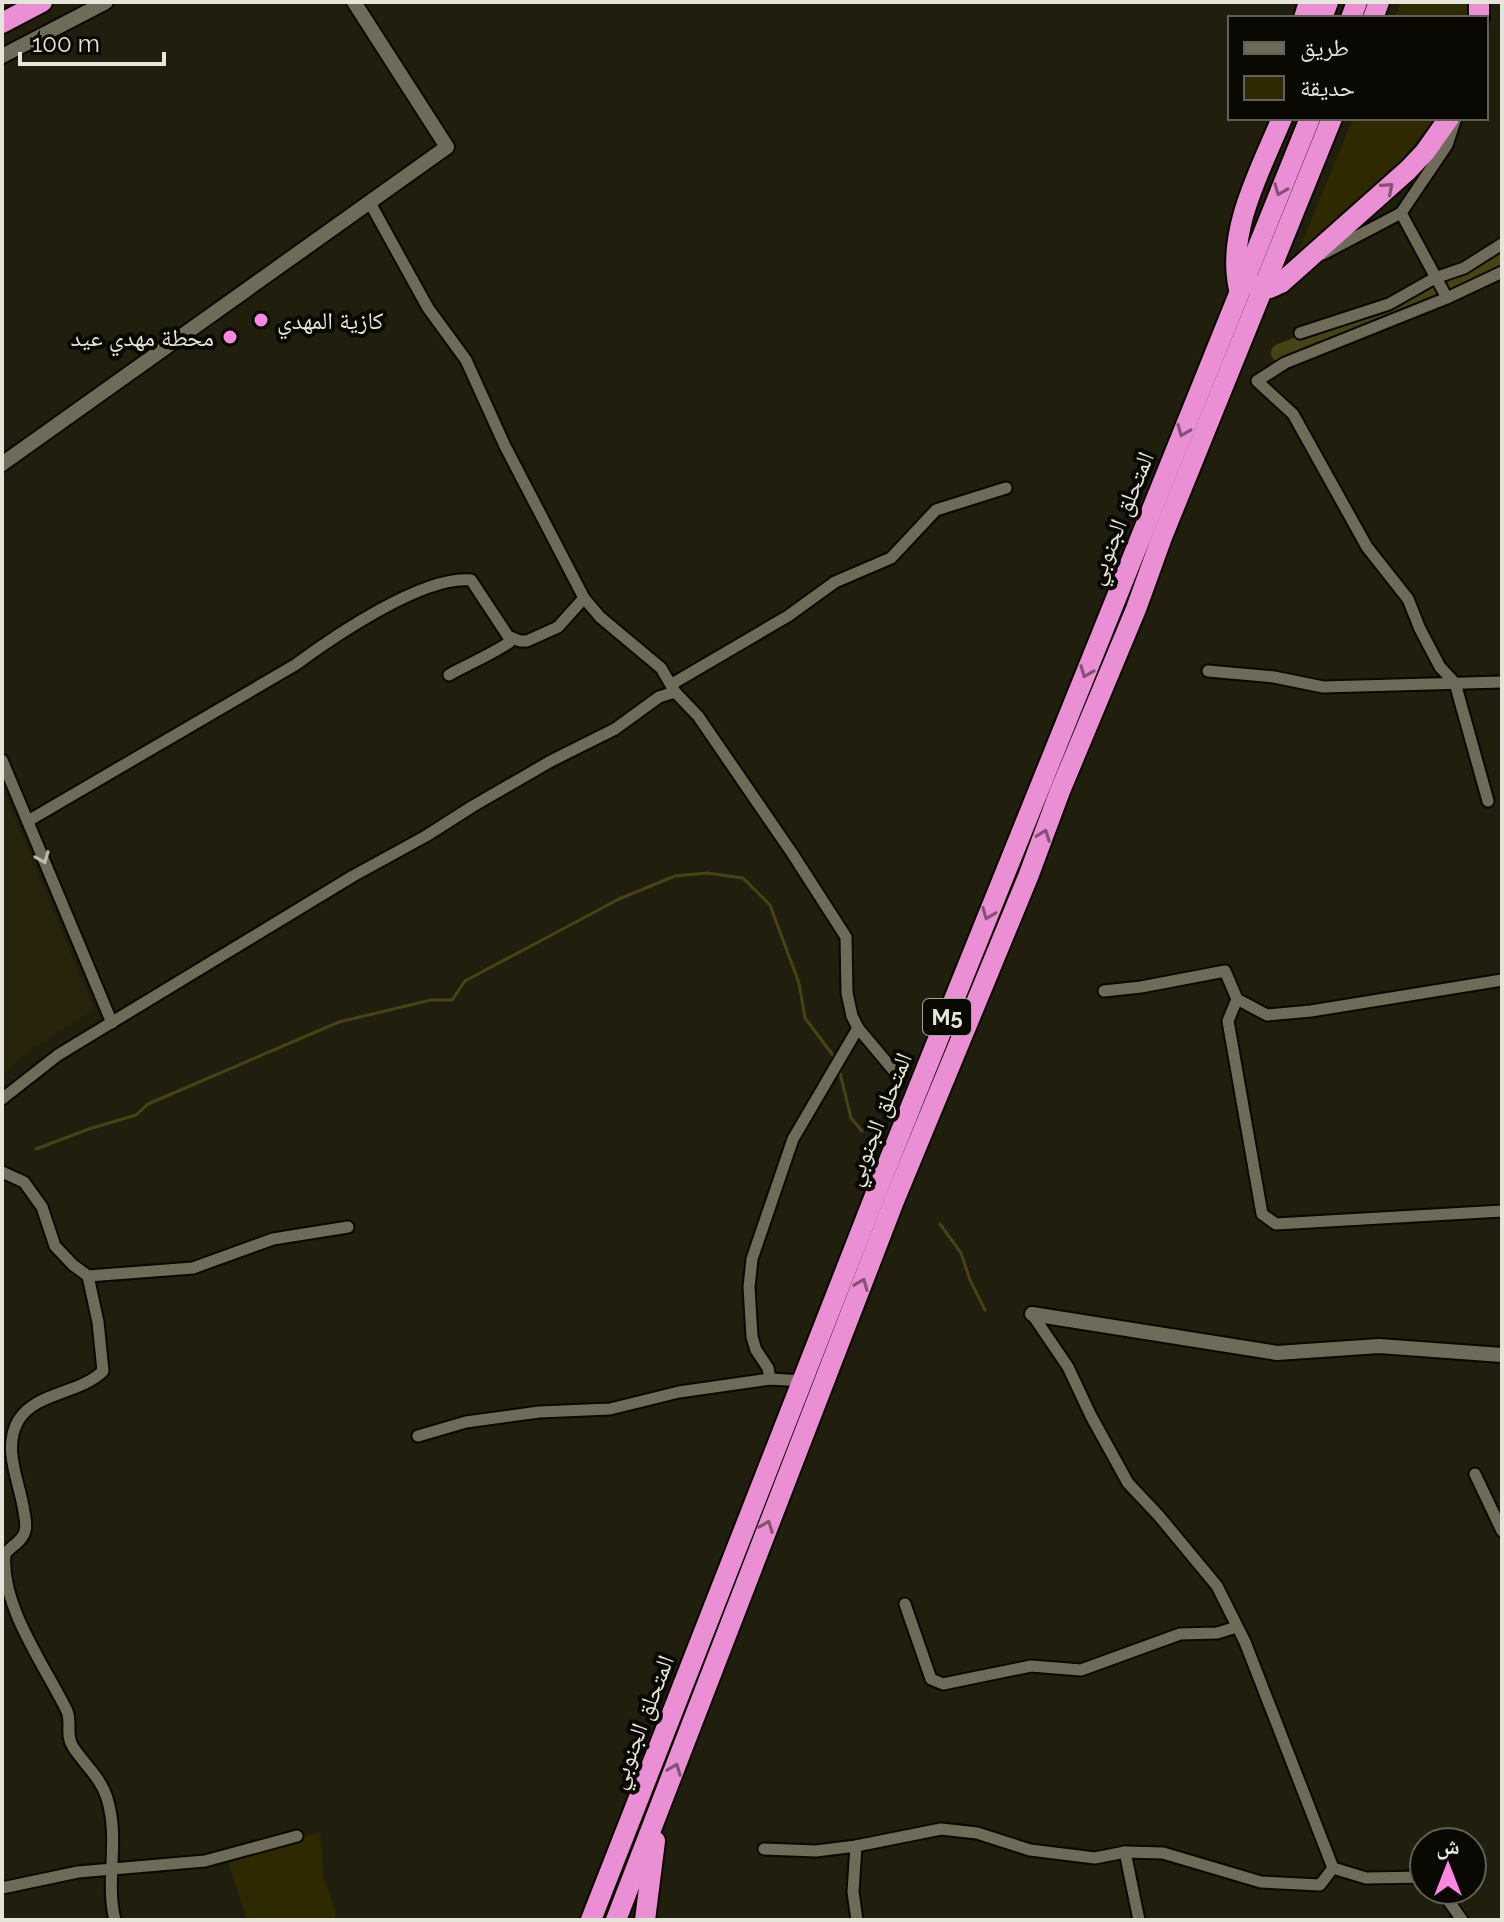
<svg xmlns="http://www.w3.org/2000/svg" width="1504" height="1922" viewBox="0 0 1504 1922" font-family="Raleway,'Noto Naskh Arabic',sans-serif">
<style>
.built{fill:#27240b}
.green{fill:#2f2900}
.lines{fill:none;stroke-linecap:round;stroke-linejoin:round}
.stream{stroke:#484315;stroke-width:3}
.river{stroke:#484315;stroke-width:18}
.street-casing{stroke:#0a0800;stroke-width:15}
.secondary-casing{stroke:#0a0800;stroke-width:18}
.highway-casing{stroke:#0a0800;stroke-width:24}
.street{stroke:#6e6c58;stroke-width:11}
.secondary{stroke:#6e6c58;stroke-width:14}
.highway{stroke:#ea8fd4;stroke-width:20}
.oneway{stroke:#855276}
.oneway2{stroke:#bcbbac}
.poi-dot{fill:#fd86e2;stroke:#090803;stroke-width:3}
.labels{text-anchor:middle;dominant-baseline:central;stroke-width:8;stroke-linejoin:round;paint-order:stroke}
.shield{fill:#090803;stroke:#a4a399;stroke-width:2}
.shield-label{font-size:22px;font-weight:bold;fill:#e6e5d9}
.poi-label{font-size:24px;fill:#e6e5d9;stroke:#090803;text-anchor:start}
.street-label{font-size:24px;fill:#e6e5d9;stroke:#090803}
</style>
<rect width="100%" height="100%" fill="#201e0c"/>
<polygon class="built" points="2,788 94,1009 22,1056 2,1076"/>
<g class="green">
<polygon points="1401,2 1471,2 1472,18 1394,18"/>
<path d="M1353,118H1440C1402,172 1348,213 1297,255Z"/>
<polygon points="320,1832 324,1880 335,1908 336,1920 247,1920 226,1857"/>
</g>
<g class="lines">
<g class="stream">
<polyline points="839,1069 851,1118 862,1131"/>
<polyline points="36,1149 89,1129 136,1115 148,1104 339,1022 431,1000 452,1000 465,981 619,899 675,876 707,873 743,878 770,905 799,983 805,1018 835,1058"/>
<polyline points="940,1224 961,1253 970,1280 985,1310"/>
</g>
<polyline class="river" points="1280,353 1360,322 1388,315 1471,273 1502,253"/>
<defs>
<g id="street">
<polyline points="370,203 428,308 466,360 505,446 584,598 600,617 661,668 675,692 698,716 792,853 846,937 847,993 852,1016 858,1028 894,1071"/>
<polyline points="1401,213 1447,298"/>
<polyline points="1323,254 1401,213 1447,145 1456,118"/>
<polyline points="1300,333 1389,304 1435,278 1464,268 1502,244"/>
<polyline points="1208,671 1274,677 1323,687 1502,682"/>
<path d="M449,675C464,666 504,649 513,639"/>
<polyline points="672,684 788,616 835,582 891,558 936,510 1006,488"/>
<polyline points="2,760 112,1023"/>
<polyline points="1488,801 1455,683 1440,667 1420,629 1408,599 1367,547 1293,414 1257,381 1285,363 1447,298 1502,272"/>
<path d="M28,821L295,665C333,637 423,575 471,580L508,636L520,641H527L558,627L584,598"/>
<polyline points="1104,991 1141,987 1225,971 1237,999 1267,1015 1311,1011 1502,980"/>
<polyline points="1237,999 1228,1021 1262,1214 1276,1224 1502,1211"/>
<polyline points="2,1099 58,1055 353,876 426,836 473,806 551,761 615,729 659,697 675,692"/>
<polyline points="2,1172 24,1182 42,1207 55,1246 73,1265 88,1276 193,1268 273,1239 348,1227"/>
<path d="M88,1276L98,1322L103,1371C80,1394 35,1392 18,1421C2,1450 20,1482 24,1512C25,1518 27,1525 25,1531C23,1541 11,1546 5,1554C0,1605 45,1666 67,1711C72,1723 65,1735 73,1747C84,1764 101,1778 107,1798C120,1840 105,1881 115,1920"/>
<polyline points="1032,1314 1068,1367 1091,1416 1128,1483 1159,1516 1217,1586 1245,1642 1333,1868 1366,1878 1424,1877"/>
<polyline points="770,1379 768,1368 756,1350 752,1337 749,1287 752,1259 793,1139 858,1028"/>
<polyline points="418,1436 466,1422 539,1412 610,1409 679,1392 770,1379 803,1381"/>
<polyline points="1475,1474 1502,1531"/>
<polyline points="905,1604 931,1679 943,1684 1031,1666 1081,1670 1180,1634 1217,1633 1237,1627"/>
<polyline points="856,1846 853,1892 857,1920"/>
<polyline points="764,1849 816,1851 856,1846 941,1829 977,1833 1030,1850 1095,1858 1125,1852 1163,1853 1261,1882 1320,1885 1333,1868"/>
<polyline points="1125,1852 1139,1920"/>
<polyline points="2,1888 78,1872 205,1861 297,1836"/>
<polyline points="1441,1890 1462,1920"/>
</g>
<g id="secondary">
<polyline points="2,56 106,2"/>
<polyline points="2,464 447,147 354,2"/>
<polyline points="1032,1314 1277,1353 1379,1346 1502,1355"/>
</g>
<g id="highway">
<polyline points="1479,2 1479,18"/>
<polyline points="1304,18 1309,2"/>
<polyline points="1322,18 1328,2"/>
<polyline points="1351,18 1357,2"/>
<polyline points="1373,18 1379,2"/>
<polyline points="2,23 42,2"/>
<polyline points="1255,285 1270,288 1281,283 1408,170 1425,152 1449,118"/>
<path d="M1239,289C1226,232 1260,171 1282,118"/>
<polyline points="591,1920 876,1193 1310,118"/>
<polyline points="616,1920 894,1201 1028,877 1060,791 1136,609 1162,537 1332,118"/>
<polyline points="645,1920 655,1841"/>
</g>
</defs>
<use href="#street" class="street-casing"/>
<use href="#secondary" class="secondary-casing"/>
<use href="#highway" class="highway-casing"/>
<use href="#street" class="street"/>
<use href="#secondary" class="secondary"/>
<use href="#highway" class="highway"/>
</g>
<defs><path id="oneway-chevron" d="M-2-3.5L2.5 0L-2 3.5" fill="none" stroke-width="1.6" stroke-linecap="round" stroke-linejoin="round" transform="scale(2)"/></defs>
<g class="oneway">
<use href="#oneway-chevron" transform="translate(1388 188) rotate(-41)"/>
<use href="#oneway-chevron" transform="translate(1280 190) rotate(112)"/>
<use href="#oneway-chevron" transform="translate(1183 431) rotate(112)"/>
<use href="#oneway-chevron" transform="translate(1086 672) rotate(112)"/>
<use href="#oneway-chevron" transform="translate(1044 835) rotate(-70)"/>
<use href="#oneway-chevron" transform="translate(988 914) rotate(112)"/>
<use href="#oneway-chevron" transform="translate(862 1284) rotate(-68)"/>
<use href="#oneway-chevron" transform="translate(767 1526) rotate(-69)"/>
<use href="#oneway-chevron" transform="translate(675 1769) rotate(-69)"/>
</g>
<use class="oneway2" href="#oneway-chevron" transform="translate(43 858) rotate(68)"/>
<g class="poi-dot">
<circle cx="261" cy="320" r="8"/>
<circle cx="230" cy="337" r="8"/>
</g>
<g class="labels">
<rect class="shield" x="923" y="999" width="48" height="36" rx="6"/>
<g class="shield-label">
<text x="947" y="1017">M5</text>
</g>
<g class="poi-label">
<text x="277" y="320">كازية المهدي</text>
<text x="214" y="337" text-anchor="end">محطة مهدي عيد</text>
</g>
<g class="street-label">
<text transform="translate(1120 518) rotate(-68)">المتحلق الجنوبي</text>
<text transform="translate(878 1119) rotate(-68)">المتحلق الجنوبي</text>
<text transform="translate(641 1722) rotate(-69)">المتحلق الجنوبي</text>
</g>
</g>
<rect width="1504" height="1922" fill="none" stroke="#e6e5d9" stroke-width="8"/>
<rect x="1228" y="16" width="260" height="104" fill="#090803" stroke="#616059" stroke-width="2"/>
<rect x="1244" y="42" width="40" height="12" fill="#6e6c58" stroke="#616059" stroke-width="2"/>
<text x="1300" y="56" font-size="24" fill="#e6e5d9">طريق</text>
<rect x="1244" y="76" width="40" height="24" fill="#2f2900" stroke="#616059" stroke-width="2"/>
<text x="1300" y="96" font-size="24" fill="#e6e5d9">حديقة</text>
<g transform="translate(1448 1866)"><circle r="38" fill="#090803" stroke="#616059" stroke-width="2"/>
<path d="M0-6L14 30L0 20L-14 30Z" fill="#fd86e2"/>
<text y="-12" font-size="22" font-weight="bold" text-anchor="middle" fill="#e6e5d9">ش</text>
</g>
<path d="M20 52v12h144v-12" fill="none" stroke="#e6e5d9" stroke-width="4"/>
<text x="32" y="52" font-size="24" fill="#e6e5d9" stroke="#090803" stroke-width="6" paint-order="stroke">100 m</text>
</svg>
